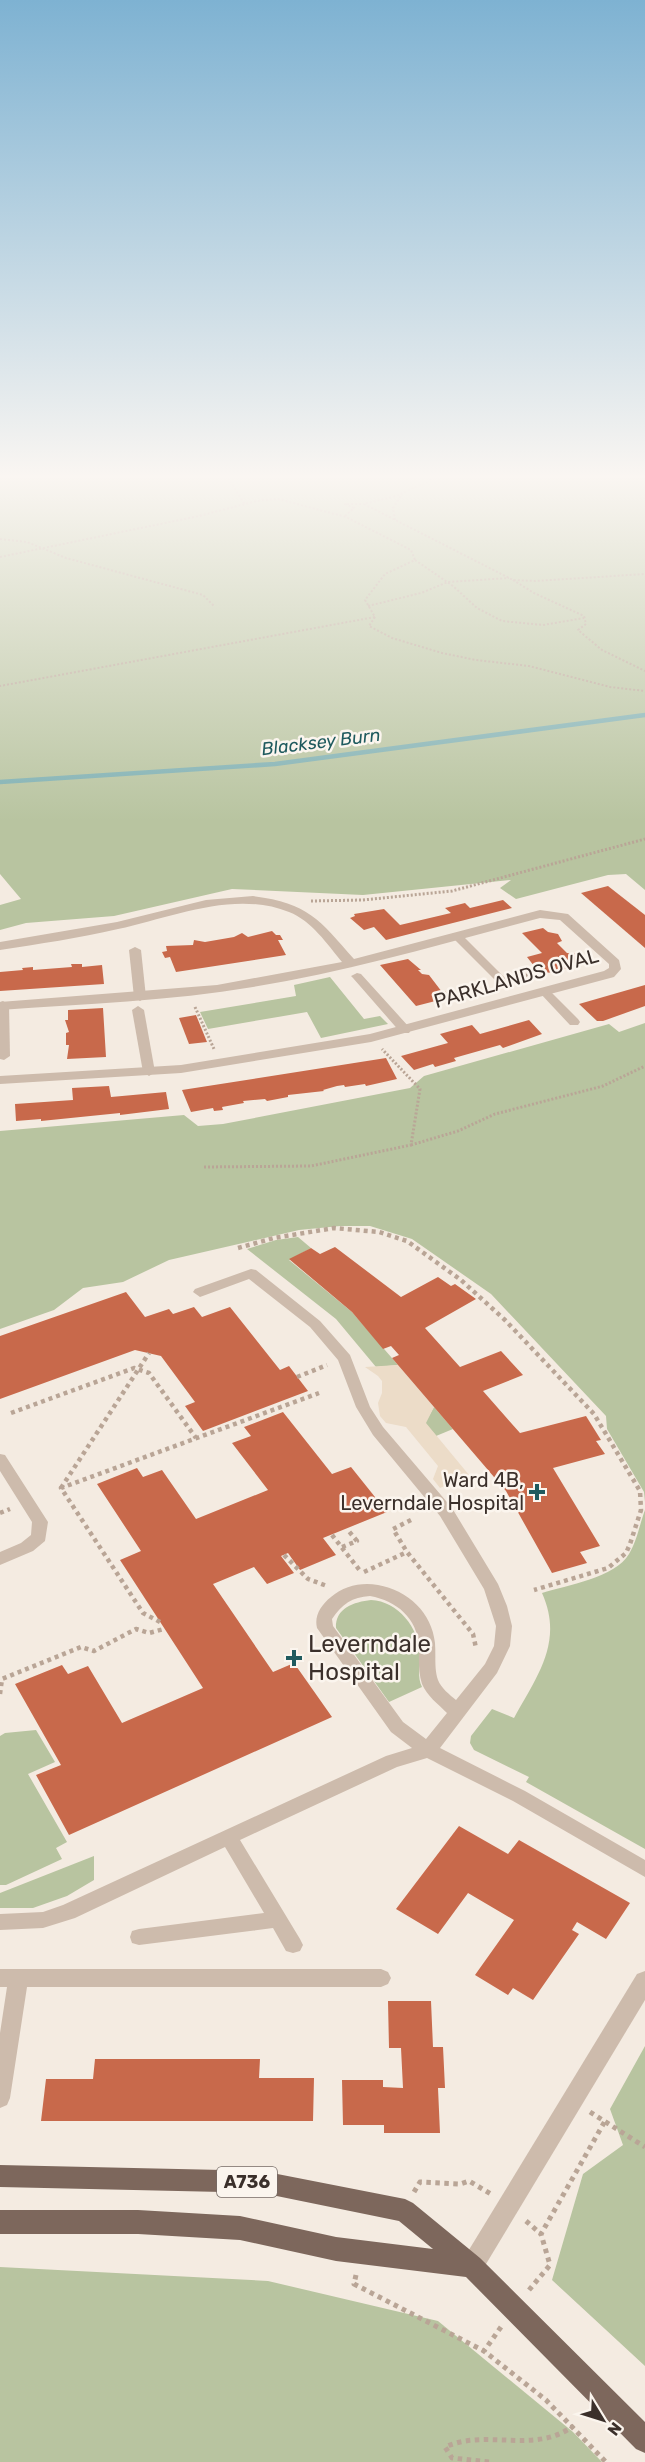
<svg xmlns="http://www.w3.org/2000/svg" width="645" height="2462" viewBox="0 0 645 2462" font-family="Rubik,sans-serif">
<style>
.green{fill:#b8c4a0}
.plaza{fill:#ecdcc8}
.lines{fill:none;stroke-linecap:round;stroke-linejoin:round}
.stream{stroke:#7fb0b2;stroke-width:4.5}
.building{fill:#c8694b}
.path-far3{stroke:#b9a596;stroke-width:2;stroke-dasharray:2 2;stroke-linecap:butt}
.path-far2{stroke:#b9a596;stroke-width:3;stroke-dasharray:2 2;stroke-linecap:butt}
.path-far1{stroke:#b9a596;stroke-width:4.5;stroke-dasharray:4 4;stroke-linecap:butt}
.path{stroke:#b9a596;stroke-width:5;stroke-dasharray:4.5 4.5;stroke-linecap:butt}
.service{fill:#cdbbac;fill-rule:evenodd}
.minor{fill:#cdbbac;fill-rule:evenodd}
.primary{fill:#7d675c;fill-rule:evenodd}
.poi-dot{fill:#1f5a5e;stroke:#fbf5ee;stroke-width:2}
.labels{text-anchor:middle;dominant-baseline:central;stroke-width:5;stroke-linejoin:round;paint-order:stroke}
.far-water-label{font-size:18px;font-style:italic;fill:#1f5a5e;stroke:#fbf5ee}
.shield{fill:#fbf5ee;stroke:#756b66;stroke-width:1.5}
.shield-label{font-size:18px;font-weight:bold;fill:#3b302b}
.street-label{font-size:20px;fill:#3b302b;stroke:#fbf5ee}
.poi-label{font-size:20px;fill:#3b302b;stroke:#fbf5ee;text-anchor:end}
.near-poi-label{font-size:24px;fill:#3b302b;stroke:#fbf5ee;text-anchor:start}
</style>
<rect width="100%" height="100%" fill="#f4ebe1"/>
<g class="green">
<polygon points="0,478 645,478 645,890 626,874 608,875 516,899 500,888 511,880 363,895 232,889 114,916 26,923 0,930 0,905 21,899 0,874"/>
<polygon points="330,977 364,1019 380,1016 388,1024 321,1038 307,1012 208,1029 200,1012 296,996 294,985"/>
<polygon points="645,1023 645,1502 644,1492 607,1429 606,1416 491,1294 412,1239 370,1226 340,1226 299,1230 169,1260 123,1282 83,1288 54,1310 0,1329 0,1131 184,1115 198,1126 223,1124 410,1088 424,1076 609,1024 619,1032"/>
<polygon points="298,1237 311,1248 289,1260 352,1312 398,1365 376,1367 336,1319 247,1249 276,1240"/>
<polygon points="434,1407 453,1429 436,1436 425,1423"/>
<path d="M645,1510V1849L526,1782L529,1777L474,1750L470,1743L471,1736L492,1709L514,1718C537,1676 564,1642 542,1593C567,1585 615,1578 629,1554C637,1541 640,1523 645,1510Z"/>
<path d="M371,1600C398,1601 419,1628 420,1654C420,1665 417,1677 422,1687L389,1702L336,1628C335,1608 354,1602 371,1600Z"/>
<polygon points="36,1730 55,1762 28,1774 67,1842 56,1848 62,1859 6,1885 0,1885 0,1736 5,1733"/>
<polygon points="94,1856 94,1880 67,1896 33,1908 0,1908 0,1893"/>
<polygon points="645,2046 645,2366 552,2280 583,2174 623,2145 610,2109"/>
<polygon points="0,2267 268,2281 438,2321 573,2432 602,2462 0,2462"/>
</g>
<polygon class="plaza" points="398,1365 434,1407 426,1423 469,1475 440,1488 433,1479 438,1466 406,1427 386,1423 380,1416 378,1403 382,1393 382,1381 378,1376 365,1367"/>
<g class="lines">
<polyline class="stream" points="0,782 275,764 645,715"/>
</g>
<g class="building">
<polygon points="608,886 645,915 645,948 581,893"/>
<polygon points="503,900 512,908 386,940 374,927 364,930 350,918 355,916 354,914 384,909 400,925 451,913 445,908 465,903 470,908"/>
<polygon points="543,928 548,932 558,934 562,941 557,943 567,953 580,954 584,958 585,963 555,972 544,973 538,971 527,957 542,953 522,933"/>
<polygon points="272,931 276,935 280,935 283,940 278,940 286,955 176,972 170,957 165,958 162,952 167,951 166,946 193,945 194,940 205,942 234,937 242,933 248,937"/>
<polygon points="408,959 421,970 418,970 422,974 429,975 442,992 445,991 451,997 416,1006 380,965"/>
<polygon points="71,964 82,964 82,967 102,965 104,984 0,991 0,972 23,970 22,968 33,967 33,970 72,967"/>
<polygon points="645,985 645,1006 603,1021 597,1021 579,1004"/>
<polygon points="103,1008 106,1057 67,1059 69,1045 66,1045 66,1033 69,1032 65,1020 68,1020 68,1010"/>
<polygon points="196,1015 207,1042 189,1044 179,1018"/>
<polygon points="529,1020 542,1034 503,1048 500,1045 454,1058 456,1061 435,1067 433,1064 414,1070 401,1056 448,1043 440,1034 472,1025 480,1034"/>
<polygon points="386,1058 397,1079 366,1086 365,1084 345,1087 344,1085 337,1086 323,1090 324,1091 288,1095 288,1097 267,1101 265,1099 243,1101 244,1103 222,1107 223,1110 214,1111 213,1108 191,1112 182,1090"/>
<polygon points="109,1086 111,1097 166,1092 169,1109 120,1115 120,1113 41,1121 41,1119 16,1121 15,1104 73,1100 72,1088"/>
<polygon points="335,1247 401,1297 438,1277 451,1286 455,1284 476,1299 425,1328 460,1367 501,1351 523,1375 483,1391 520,1433 586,1416 601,1440 596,1441 605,1454 553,1468 600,1546 580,1552 587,1563 552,1573 506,1491 392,1358 399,1355 391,1346 383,1349 352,1312 289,1259 311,1248 320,1254"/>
<polygon points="126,1292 145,1317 169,1309 173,1314 194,1307 202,1317 230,1307 280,1370 289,1366 308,1391 203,1431 185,1406 195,1402 161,1356 135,1350 0,1399 0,1336"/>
<polygon points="283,1412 332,1474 351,1467 387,1512 323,1538 336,1555 300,1570 288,1553 281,1556 294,1573 267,1584 254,1567 213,1584 273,1672 294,1663 332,1717 69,1835 36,1775 61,1765 15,1684 62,1665 68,1674 88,1666 122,1723 203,1688 120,1560 141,1551 97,1484 137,1468 143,1477 162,1470 196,1519 268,1490 232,1443 251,1436 244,1427"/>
<polygon points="459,1826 508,1854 519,1840 630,1903 606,1939 577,1922 572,1930 579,1934 533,2000 513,1988 508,1995 475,1975 514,1920 468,1893 438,1934 396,1909"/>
<polygon points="388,2001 431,2001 433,2047 443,2047 445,2088 438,2088 440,2133 384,2133 384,2125 343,2125 342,2080 383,2080 383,2087 403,2088 401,2048 389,2048"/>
<polygon points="95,2059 260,2059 259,2078 314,2078 313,2121 41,2121 46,2079 93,2079"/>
</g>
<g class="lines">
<g class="path-far3">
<polyline points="224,478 229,479 245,505"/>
<polyline points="435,478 396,496 364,504 513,580 535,581 645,574"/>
<polyline points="345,516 354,508 345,504 364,504"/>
<polyline points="395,520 393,508 402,494"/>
<polyline points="0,539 27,542 66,558 203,595 214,606"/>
<polyline points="0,557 199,516 257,501 278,499 346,517 411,550 415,560 385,574 365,600 375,617 0,686"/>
<polyline points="415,560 453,586 477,608 502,621 543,625 584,618"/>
<polyline points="513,580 534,593 584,616 586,624 578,630 602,650 645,671"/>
<polyline points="368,606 421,593 448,582 509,578"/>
<polyline points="375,617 369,626 392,638 442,653 476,660 529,666 610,687 645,691"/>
</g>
<g class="path-far2">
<polyline points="311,901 363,900 452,891 645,839"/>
<polyline points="514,977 526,975 530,979"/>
<polyline points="195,1007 214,1049"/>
<polyline points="411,1145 458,1131 495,1114 603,1086 645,1066"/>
<polyline points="204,1167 311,1166 411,1145 420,1089 382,1049"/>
</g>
<g class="path-far1">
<polyline points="238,1248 274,1238 334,1228 379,1232 407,1241 461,1280 505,1320 594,1414 640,1491 641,1510 630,1544 626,1553 608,1568 534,1590"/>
<polyline points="297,1377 327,1365"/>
<polyline points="11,1413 134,1368 149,1373 196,1438"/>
<polyline points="61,1488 149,1353"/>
<polyline points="0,1513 10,1509"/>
<polyline points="411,1520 393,1529 407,1552 473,1634 476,1648"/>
<polyline points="332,1535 361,1572"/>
<polyline points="342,1547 357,1541 347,1529"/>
<polyline points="284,1555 308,1579 327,1586"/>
<polyline points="364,1572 407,1552"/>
<polyline points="160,1622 143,1613 61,1488 319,1393"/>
<polyline points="0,1694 2,1679 81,1647 94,1651 136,1629 149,1633 164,1629"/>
</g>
<g class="path">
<polyline points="590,2112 645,2147"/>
<polyline points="414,2192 420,2182 460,2184 469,2181 491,2194"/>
<polyline points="526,2221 541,2234"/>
<polyline points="356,2275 354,2284 484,2351"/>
<polyline points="529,2290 550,2265 541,2234 605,2121"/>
<polyline points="501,2327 484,2351 546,2400 606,2462"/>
<path d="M489,2462L452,2458L445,2447C487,2428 534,2455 573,2426"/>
</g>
<g class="service">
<polygon points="457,933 461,934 506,979 504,981 496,981 453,938 453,934"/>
<polygon points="135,947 141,950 146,997 140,1001 134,997 129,950"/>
<polygon points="357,973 361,974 409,1027 411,1030 409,1033 401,1033 353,978 351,976"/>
<polygon points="544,988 548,989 578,1019 580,1022 578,1025 570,1025 540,993 538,991 540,989"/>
<polygon points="3,1001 9,1005 10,1056 4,1060 0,1059 0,1002"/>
<polygon points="138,1006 144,1010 155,1072 149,1076 143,1072 132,1010"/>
<path d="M251,1269L256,1270L320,1321L350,1355L370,1407L383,1427L452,1508L498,1584L507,1606L512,1626L510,1646L497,1673L440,1748L525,1791L645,1860V1877L513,1801L427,1758L397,1767L240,1840L300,1939L303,1945L300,1951L293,1953L286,1951L273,1928L139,1945L132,1943L130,1937L132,1931L139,1929L264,1913L225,1847L75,1918L43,1928L0,1930V1914L43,1912L63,1905L386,1756L412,1748L391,1732L317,1628C314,1616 321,1605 331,1597C344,1586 361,1582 378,1585C408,1590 432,1613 435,1643C436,1655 434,1669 438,1680C441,1688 450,1695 456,1700L485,1664L494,1646L496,1626L484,1589L440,1516L373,1435L356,1407L338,1360L310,1327L249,1279L200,1297L193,1292L195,1289ZM370,1596C397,1601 417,1618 419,1646C419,1658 418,1672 422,1684C427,1696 438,1704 447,1713L426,1739L403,1722L333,1626L332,1619C342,1604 352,1597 370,1596Z"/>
<polygon points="0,1454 5,1455 48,1522 45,1541 33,1551 0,1565 0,1552 21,1543 31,1535 32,1522 0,1471"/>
<polygon points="0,1969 381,1969 388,1972 391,1978 388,1984 381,1987 27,1987 10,2098 7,2105 0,2108 0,2033 7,1987 0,1987"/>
</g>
<g class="minor">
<path d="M253,896C308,903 319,919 354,959L540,910L568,914L619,960L621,969L614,977L371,1042L181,1073L0,1084V1076L181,1065L370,1034L604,971L609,968V964L560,920L540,918C445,943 351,971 253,987C170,1001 85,1004 0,1010V1002L217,985L342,962C327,944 312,921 289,912C234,890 173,917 118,929C79,938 39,944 0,950V942L117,922L206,900Z"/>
<polygon points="645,1971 645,2000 480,2274 472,2278 464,2274 460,2266 464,2258 637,1974"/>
</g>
<polygon class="primary" points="0,2165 262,2171 405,2199 413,2203 480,2258 645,2422 645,2453 636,2449 466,2277 336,2261 240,2240 138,2234 0,2234 0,2210 138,2210 240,2216 336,2237 433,2249 399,2221 262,2193 0,2187"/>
</g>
<linearGradient id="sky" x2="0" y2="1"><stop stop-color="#7eb2d2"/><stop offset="0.58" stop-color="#faf6f2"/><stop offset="1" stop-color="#faf6f2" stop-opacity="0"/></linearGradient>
<rect width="645" height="822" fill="url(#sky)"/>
<g class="poi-dot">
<path d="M534 1483h6v6h6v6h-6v6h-6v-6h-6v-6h6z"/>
<path d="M291 1649h6v6h6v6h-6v6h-6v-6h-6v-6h6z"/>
</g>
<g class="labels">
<g class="far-water-label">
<text transform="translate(321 742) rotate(-7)">Blacksey Burn</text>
</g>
<rect class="shield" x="217" y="2167" width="60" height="30" rx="4.5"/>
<g class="shield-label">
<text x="247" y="2182">A736</text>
</g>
<g class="street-label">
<text transform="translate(516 978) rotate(-16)">PARKLANDS OVAL</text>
</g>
<g class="poi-label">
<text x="524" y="1480">Ward 4B,<tspan x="524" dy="23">Leverndale Hospital</tspan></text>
</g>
<g class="near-poi-label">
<text x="308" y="1644">Leverndale<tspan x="308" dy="28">Hospital</tspan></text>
</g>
</g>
<g transform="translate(603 2420) rotate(128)" stroke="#fbf5ee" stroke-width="4.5" paint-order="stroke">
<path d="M0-4.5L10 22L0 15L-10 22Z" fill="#3b302b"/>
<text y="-9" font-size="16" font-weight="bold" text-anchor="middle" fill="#3b302b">N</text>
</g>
</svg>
